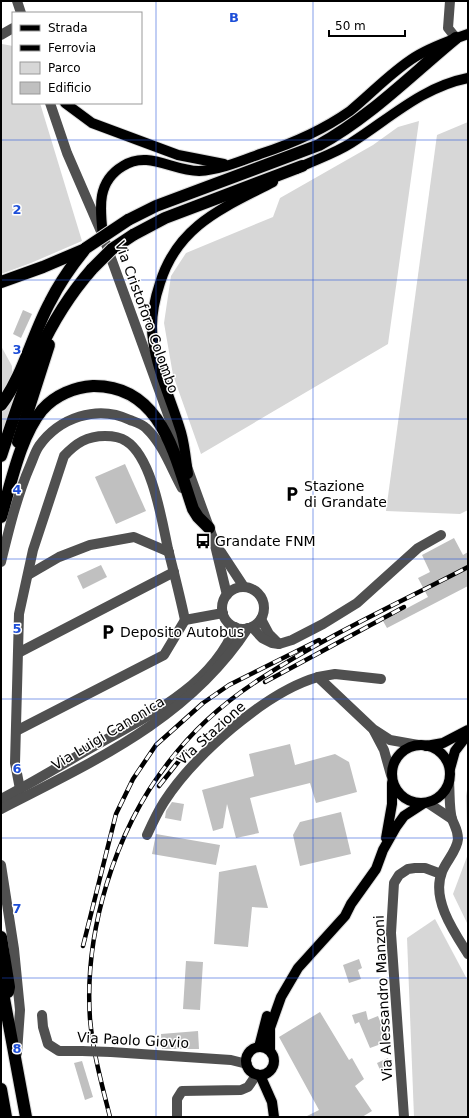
<svg xmlns="http://www.w3.org/2000/svg" width="469" height="1118" viewBox="0 0 469 1118" font-family="'DejaVu Sans',sans-serif">
<style>
.green{fill:#d7d7d7}
.building{fill:#c0c0c0}
.lines{fill:none;stroke-linecap:round;stroke-linejoin:round}
.major-casing{stroke:#dbdbdb;stroke-width:12}
.highway-casing{stroke:#dbdbdb;stroke-width:14}
.minor{stroke:#505050;stroke-width:10}
.major{stroke:#000;stroke-width:10}
.highway{stroke:#000;stroke-width:12}
.rail-casing{stroke:#000;stroke-width:4.5}
.rail{stroke:#fff;stroke-width:3;stroke-dasharray:9;stroke-linecap:butt}
.highway-bridge-casing{stroke:#dbdbdb;stroke-width:14;stroke-linecap:butt}
.minor-bridge{stroke:#505050;stroke-width:10}
.highway-bridge{stroke:#000;stroke-width:12}
.grid{fill:none;stroke:#1d4ed8;stroke-width:1;stroke-opacity:0.55}
.labels{text-anchor:middle;dominant-baseline:central;stroke-width:3;stroke-linejoin:round;paint-order:stroke}
.street-label{font-size:14px;fill:#000;stroke:#fff}
.poi-label{font-size:14px;fill:#000;stroke:#fff;text-anchor:start}
.grid-label{font-size:13px;text-anchor:middle;font-weight:bold;fill:#1d4ed8;stroke:#fff;stroke-width:3;stroke-linejoin:round;paint-order:stroke}
</style>
<rect width="100%" height="100%" fill="#fff"/>
<g class="green">
<polygon points="2,44 13,46 13,103 40,103 82,241 31,263 1,274"/>
<polygon points="419,121 388,344 201,454 173,375 164,323 171,276 186,253 273,217 280,198 373,145 398,127"/>
<polygon points="468,122 468,510 460,514 386,511 437,135"/>
<polygon points="1,346 12,366 13,404 1,441"/>
<polygon points="468,784 468,925 453,894 468,854 466,796"/>
<polygon points="435,919 468,981 468,1117 414,1117 407,938"/>
</g>
<g class="building">
<polygon points="23,310 32,314 21,338 13,334"/>
<polygon points="125,464 146,511 116,524 95,477"/>
<polygon points="454,538 463,555 468,552 468,586 387,628 383,621 428,597 418,578 430,572 422,555"/>
<polygon points="101,565 107,577 83,589 77,576"/>
<polygon points="290,744 295,765 335,754 349,762 357,792 316,803 310,783 250,798 259,833 236,838 227,804 223,828 213,831 202,790 254,776 249,754"/>
<polygon points="172,802 184,804 181,821 165,818 166,811"/>
<polygon points="341,812 351,854 300,866 293,835 300,822"/>
<polygon points="156,834 220,845 216,865 152,854"/>
<polygon points="256,865 268,908 252,907 248,947 214,944 219,872"/>
<polygon points="359,959 362,968 358,970 361,979 349,983 343,965"/>
<polygon points="186,961 203,962 200,1010 183,1009"/>
<polygon points="366,1011 368,1020 378,1016 387,1039 380,1041 381,1044 370,1048 359,1022 355,1024 352,1015"/>
<polygon points="320,1012 349,1060 352,1058 364,1079 355,1086 372,1111 362,1117 305,1117 319,1110 279,1037"/>
<polygon points="198,1031 199,1049 162,1049 161,1034"/>
<polygon points="388,1058 391,1067 381,1072 377,1063"/>
<polygon points="82,1061 93,1097 85,1100 74,1063"/>
</g>
<g class="lines">
<defs>
<g id="major">
<polyline points="65,103 92,123 178,155 224,164"/>
<path d="M296,169C314,160 334,154 351,143C389,119 422,87 468,78"/>
<path d="M103,236C100,209 96,182 123,166C148,150 172,171 199,171C220,170 241,161 260,154C291,144 323,130 350,111C372,93 391,72 415,57C431,47 451,40 468,34"/>
<path d="M188,474C186,460 185,446 181,432C172,402 157,371 153,340C150,321 154,301 160,283C178,225 223,208 273,182"/>
<circle cx="421" cy="774" r="29"/>
<polyline points="426,746 443,743 468,730"/>
<polyline points="450,769 455,751 468,734"/>
<polyline points="386,838 392,804 392,783"/>
<polyline points="259,1047 267,1016"/>
<circle cx="260" cy="1061" r="14"/>
<polyline points="270,1050 270,1028 281,997 298,968 345,916 351,904 376,869 383,850 396,827 404,816 424,803"/>
<polyline points="260,1075 272,1102 274,1117"/>
</g>
<g id="highway">
<path d="M128,220L156,206L319,145C370,117 411,75 456,38"/>
<polyline points="133,235 165,218 302,166"/>
<polyline points="1,282 43,267 83,250"/>
<path d="M1,405C24,374 32,335 50,302C60,282 72,265 86,248"/>
<polyline points="18,442 49,345"/>
<path d="M1,456C24,386 42,326 92,269"/>
<path d="M1,517C11,484 20,437 42,410C55,395 75,387 93,386C162,385 175,457 193,509L198,517L209,528"/>
<polyline points="1,937 9,987 8,992"/>
<polyline points="1,982 26,1117"/>
<polyline points="1,1089 6,1117"/>
</g>
</defs>
<use href="#major" class="major-casing"/>
<use href="#highway" class="highway-casing"/>
<g class="minor">
<polyline points="17,1 21,13"/>
<polyline points="450,1 448,28 456,38"/>
<polyline points="1,35 13,28"/>
<polyline points="50,103 67,153 103,236 214,541 227,595"/>
<polyline points="221,552 244,587"/>
<path d="M1,562C9,529 17,496 30,466C33,459 35,452 39,446C59,418 97,404 130,420C135,422 142,424 146,428C163,444 171,468 182,488"/>
<polyline points="28,575 59,557 90,545 134,537 169,552"/>
<circle cx="243" cy="608" r="21"/>
<polyline points="261,619 269,634 279,644"/>
<polyline points="252,627 262,638 272,643 279,644 292,640 323,624 357,603 418,548 441,535"/>
<polyline points="18,653 174,572"/>
<polyline points="318,677 335,674 381,679"/>
<polyline points="16,731 164,655 185,620"/>
<polyline points="374,731 384,750 391,775"/>
<path d="M449,782C450,794 449,808 452,819C455,827 458,830 458,839C457,851 446,861 442,872C431,899 454,932 468,954"/>
<path d="M20,789L15,763L19,614L33,550L64,456C76,443 87,436 105,436C112,436 120,437 126,441C152,457 162,521 168,549C174,573 180,596 185,620L223,613"/>
<path d="M1,799C32,783 61,765 91,748C144,718 212,687 235,627"/>
<polyline points="428,803 452,819"/>
<path d="M1,809C94,761 189,719 248,628"/>
<path d="M147,835C152,824 157,813 164,802C193,757 265,692 318,677L373,729L390,740L418,745"/>
<polyline points="1,865 14,949 20,1010 17,1053"/>
<polyline points="42,1015 43,1027 48,1044 59,1051 82,1051"/>
<polyline points="111,1052 231,1060 247,1064"/>
<polyline points="177,1117 177,1099 182,1091 241,1090 248,1087 257,1074"/>
<polyline points="404,1117 391,933 394,883 399,875 408,869 415,868 425,868 441,874"/>
</g>
<use href="#major" class="major"/>
<use href="#highway" class="highway"/>
<defs>
<g id="rail">
<polyline points="265,682 404,607"/>
<polyline points="159,786 186,752"/>
<polyline points="83,946 116,814 133,779 156,745 203,703 229,685 319,640"/>
<path d="M110,1117C102,1085 93,1053 90,1019C84,933 114,832 168,763C192,731 226,701 260,679C326,636 399,603 468,567"/>
</g>
</defs>
<use href="#rail" class="rail-casing"/>
<use href="#rail" class="rail"/>
<defs>
<g id="highway-bridge">
<polyline points="86,248 128,220"/>
<polyline points="92,269 112,249 133,235"/>
</g>
</defs>
<use href="#highway-bridge" class="highway-bridge-casing"/>
<polyline class="minor-bridge" points="82,1051 111,1052"/>
<use href="#highway-bridge" class="highway-bridge"/>
</g>
<path class="grid" d="M156,1V1117M313,1V1117M1,140H468M1,280H468M1,419H468M1,559H468M1,699H468M1,838H468M1,978H468"/>
<defs>
<symbol id="parking-bare" viewBox="-9 -9 18 18"><path d="M-3.5-5.5H1a3.5 3.5 0 0 1 0 7H-1V5.5H-3.5ZM-1-3.4V-.6H.8a1.4 1.4 0 0 0 0-2.8Z" fill="#000" stroke="#fff" stroke-width="2.5" paint-order="stroke"/></symbol>
<symbol id="bus-bare" viewBox="-9 -9 18 18"><path d="M-5-6H5V4H4V6H2V4H-2V6H-4V4H-5ZM-3.5-4V0h7V-4ZM-3.5 1.2v1.5H-2V1.2ZM2 1.2v1.5H3.5V1.2Z" fill="#000" stroke="#fff" stroke-width="2.5" paint-order="stroke"/></symbol>
</defs>
<g fill-rule="evenodd">
<use href="#parking-bare" x="281" y="483" width="22" height="22"/>
<use href="#bus-bare" x="192" y="530" width="22" height="22"/>
<use href="#parking-bare" x="97" y="621" width="22" height="22"/>
</g>
<g class="labels">
<g class="street-label">
<text transform="translate(147 317) rotate(70)">Via Cristoforo Colombo</text>
<text transform="translate(108 733) rotate(-31)">Via Luigi Canonica</text>
<text transform="translate(211 733) rotate(-42)">Via Stazione</text>
<text transform="translate(383 998) rotate(-93)">Via Alessandro Manzoni</text>
<text transform="translate(133 1040) rotate(3)">Via Paolo Giovio</text>
</g>
<g class="poi-label">
<text x="304" y="486">Stazione<tspan x="304" dy="16">di Grandate</tspan></text>
<text x="215" y="541">Grandate FNM</text>
<text x="120" y="632">Deposito Autobus</text>
</g>
</g>
<g class="grid-label">
<text x="234" y="22">B</text>
<text x="17" y="214">2</text>
<text x="17" y="354">3</text>
<text x="17" y="494">4</text>
<text x="17" y="633">5</text>
<text x="17" y="773">6</text>
<text x="17" y="913">7</text>
<text x="17" y="1053">8</text>
</g>
<rect width="469" height="1118" fill="none" stroke="#000000" stroke-width="4"/>
<rect x="12" y="12" width="130" height="92" fill="#ffffff" stroke="#999999"/>
<rect x="20" y="25" width="20" height="6" fill="#000000" stroke="#999999"/>
<text x="48" y="32" font-size="12" fill="#000000">Strada</text>
<rect x="20" y="45" width="20" height="6" fill="#000000" stroke="#999999"/>
<text x="48" y="52" font-size="12" fill="#000000">Ferrovia</text>
<rect x="20" y="62" width="20" height="12" fill="#d7d7d7" stroke="#999999"/>
<text x="48" y="72" font-size="12" fill="#000000">Parco</text>
<rect x="20" y="82" width="20" height="12" fill="#c0c0c0" stroke="#999999"/>
<text x="48" y="92" font-size="12" fill="#000000">Edificio</text>
<path d="M329 30v6h76v-6" fill="none" stroke="#000000" stroke-width="2"/>
<text x="335" y="30" font-size="12" fill="#000000" stroke="#ffffff" stroke-width="3" paint-order="stroke">50 m</text>
</svg>
